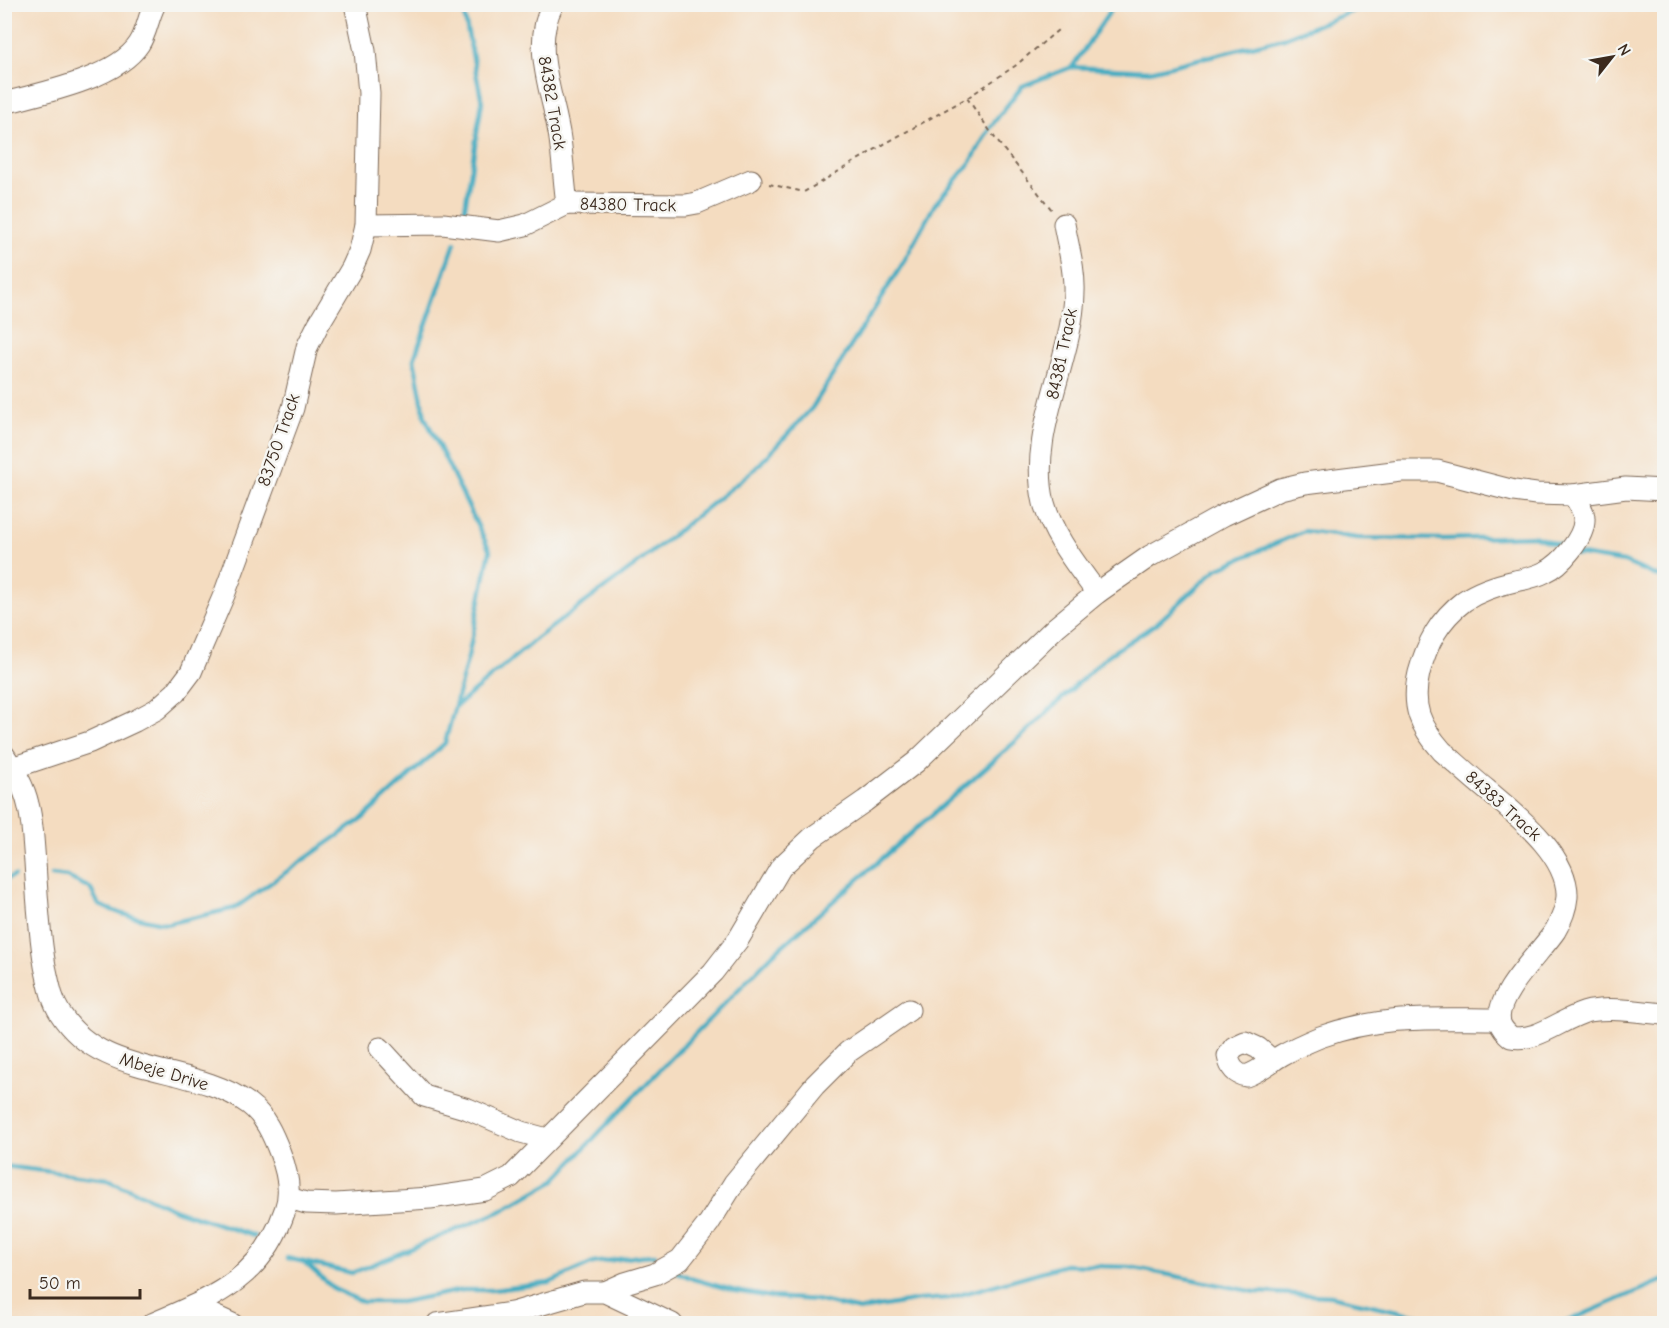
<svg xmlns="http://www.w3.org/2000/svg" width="1669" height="1328" viewBox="0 0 1669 1328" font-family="'Comic Neue',sans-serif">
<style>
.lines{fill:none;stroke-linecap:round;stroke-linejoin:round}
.stream{stroke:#41abc1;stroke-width:4.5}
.minor-casing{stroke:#7c6857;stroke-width:23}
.path{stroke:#7c6857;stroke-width:2;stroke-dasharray:4.5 4.5;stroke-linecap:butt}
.minor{stroke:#fff;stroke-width:21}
.labels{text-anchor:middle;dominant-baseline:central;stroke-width:5;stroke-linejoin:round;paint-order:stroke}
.street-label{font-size:18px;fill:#3b2a1e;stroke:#f6f6f2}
</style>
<rect width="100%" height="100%" fill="#f6f6f2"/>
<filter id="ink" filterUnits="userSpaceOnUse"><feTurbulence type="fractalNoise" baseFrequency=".0167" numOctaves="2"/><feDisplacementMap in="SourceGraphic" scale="12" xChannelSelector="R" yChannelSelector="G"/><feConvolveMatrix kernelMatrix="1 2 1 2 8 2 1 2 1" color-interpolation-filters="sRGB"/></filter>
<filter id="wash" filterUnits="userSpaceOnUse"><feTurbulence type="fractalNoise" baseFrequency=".008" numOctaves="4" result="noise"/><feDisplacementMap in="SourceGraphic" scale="24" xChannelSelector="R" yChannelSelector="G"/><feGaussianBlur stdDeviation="1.35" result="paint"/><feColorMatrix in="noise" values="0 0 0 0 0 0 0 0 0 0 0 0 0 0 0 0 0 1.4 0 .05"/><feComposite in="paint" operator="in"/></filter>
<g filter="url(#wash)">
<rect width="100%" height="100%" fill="#f4dcc0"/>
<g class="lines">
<g class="stream">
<polyline points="462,4 482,102 463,220"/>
<polyline points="1072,67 1115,4"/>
<polyline points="1575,554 1624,562 1664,579"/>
<polyline points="454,708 537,638 633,567 755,469 812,408 903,263 935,204 971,162 989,129 1022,86 1072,67 1150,71 1284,38 1371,4"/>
<polyline points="52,875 67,877 90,888 99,905 122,914 166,924 235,908 362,819 445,743 468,657 490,551 425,417 414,359 455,243"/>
<polyline points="4,880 14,876"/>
<polyline points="4,1166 108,1179 176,1210 254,1236"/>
<polyline points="287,1258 352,1273 499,1212 555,1180 607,1124 773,954 1024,734 1107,656 1156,624 1217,569 1304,531 1357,538 1446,539 1533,536 1562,546"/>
<polyline points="305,1263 334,1289 363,1302 401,1302 463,1290 493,1290 549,1283 593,1263 639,1256 655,1255"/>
<polyline points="675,1271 693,1279 736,1291 771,1297 816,1300 860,1310 919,1300 949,1298 1065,1265 1130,1267 1255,1292 1331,1296 1434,1319 1563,1323 1664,1280"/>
</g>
</g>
</g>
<g filter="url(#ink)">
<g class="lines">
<defs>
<g id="minor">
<path d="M553,4C530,47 554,95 560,139C563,161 564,182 567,204"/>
<path d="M4,103C43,93 117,78 139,44C147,32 148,17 155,4"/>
<path d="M1064,224C1068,246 1075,270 1074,292C1073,361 1027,433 1044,503C1053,536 1077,565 1097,593"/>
<polyline points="366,225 443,224 499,231 525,225 567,204 686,205 697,203 751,180"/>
<path d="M1573,495C1578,502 1584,510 1584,519C1585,537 1561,565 1545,572C1536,577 1525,579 1515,581C1497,585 1479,591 1464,601C1439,620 1427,643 1419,673C1411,707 1420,726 1442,751C1457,764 1472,778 1487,790C1515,814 1569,855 1567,897C1566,908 1561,921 1555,931C1541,952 1493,997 1500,1023C1502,1029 1506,1033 1511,1037C1538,1043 1564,1016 1590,1011C1614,1007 1640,1012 1664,1014"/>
<path d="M4,755C14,770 24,786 28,804C33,822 33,843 35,862C37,897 39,932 45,966C49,983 51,999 60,1013C102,1080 192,1062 249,1104C265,1116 273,1135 280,1153C287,1171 292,1192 285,1210C262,1279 214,1297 152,1324"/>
<polyline points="12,768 90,742 135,721 157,709 176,692 191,672 199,653 224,595 293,408 307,347 318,325 352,268 360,250 366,225 369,93 365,51 355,4"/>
<polyline points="380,1048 424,1096 468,1109 521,1132 547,1139"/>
<path d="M1273,1061L1258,1048L1245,1042L1234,1047L1228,1056C1230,1067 1235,1074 1246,1076C1260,1071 1270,1062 1282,1055C1294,1048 1308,1042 1320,1037C1384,1014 1434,1019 1499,1019"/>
<polyline points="289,1198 306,1203 336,1204 430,1198 485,1190 511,1177 713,972 738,940 781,867 813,837 865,801 916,762 1056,627 1097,593 1150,556 1224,515 1280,489 1305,483 1401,471 1437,471 1514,491 1536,494 1573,495 1626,488 1664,490"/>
<polyline points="605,1292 625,1283 655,1274 680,1260 709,1223 734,1183 815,1085 848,1052 909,1010"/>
<polyline points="193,1306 232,1324"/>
<polyline points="437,1324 512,1313 584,1292 605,1292 672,1324"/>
</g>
</defs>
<use href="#minor" class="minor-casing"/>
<g class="path">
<polyline points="967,98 997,141 1052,210"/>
<polyline points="769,184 804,192 886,143 967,98 1015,66 1058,30"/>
</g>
<use href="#minor" class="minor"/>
</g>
</g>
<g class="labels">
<g class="street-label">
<text transform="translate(552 103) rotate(80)">84382 Track</text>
<text transform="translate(628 205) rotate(1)">84380 Track</text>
<text transform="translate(1062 354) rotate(-78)">84381 Track</text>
<text transform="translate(279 440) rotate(-71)">83750 Track</text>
<text transform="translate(1503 806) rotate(42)">84383 Track</text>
<text transform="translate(164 1072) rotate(17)">Mbeje Drive</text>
</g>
</g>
<rect width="1669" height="1328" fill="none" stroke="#f6f6f2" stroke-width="24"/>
<g transform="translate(1612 57) rotate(59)" stroke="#f6f6f2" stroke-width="4.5" paint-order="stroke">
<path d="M0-4.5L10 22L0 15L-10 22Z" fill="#3b2a1e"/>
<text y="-9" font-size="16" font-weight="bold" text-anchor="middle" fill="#3b2a1e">N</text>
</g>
<path d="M30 1289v9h110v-9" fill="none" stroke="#3b2a1e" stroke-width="3"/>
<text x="39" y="1289" font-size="18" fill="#3b2a1e" stroke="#f6f6f2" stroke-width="4.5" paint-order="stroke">50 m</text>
</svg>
